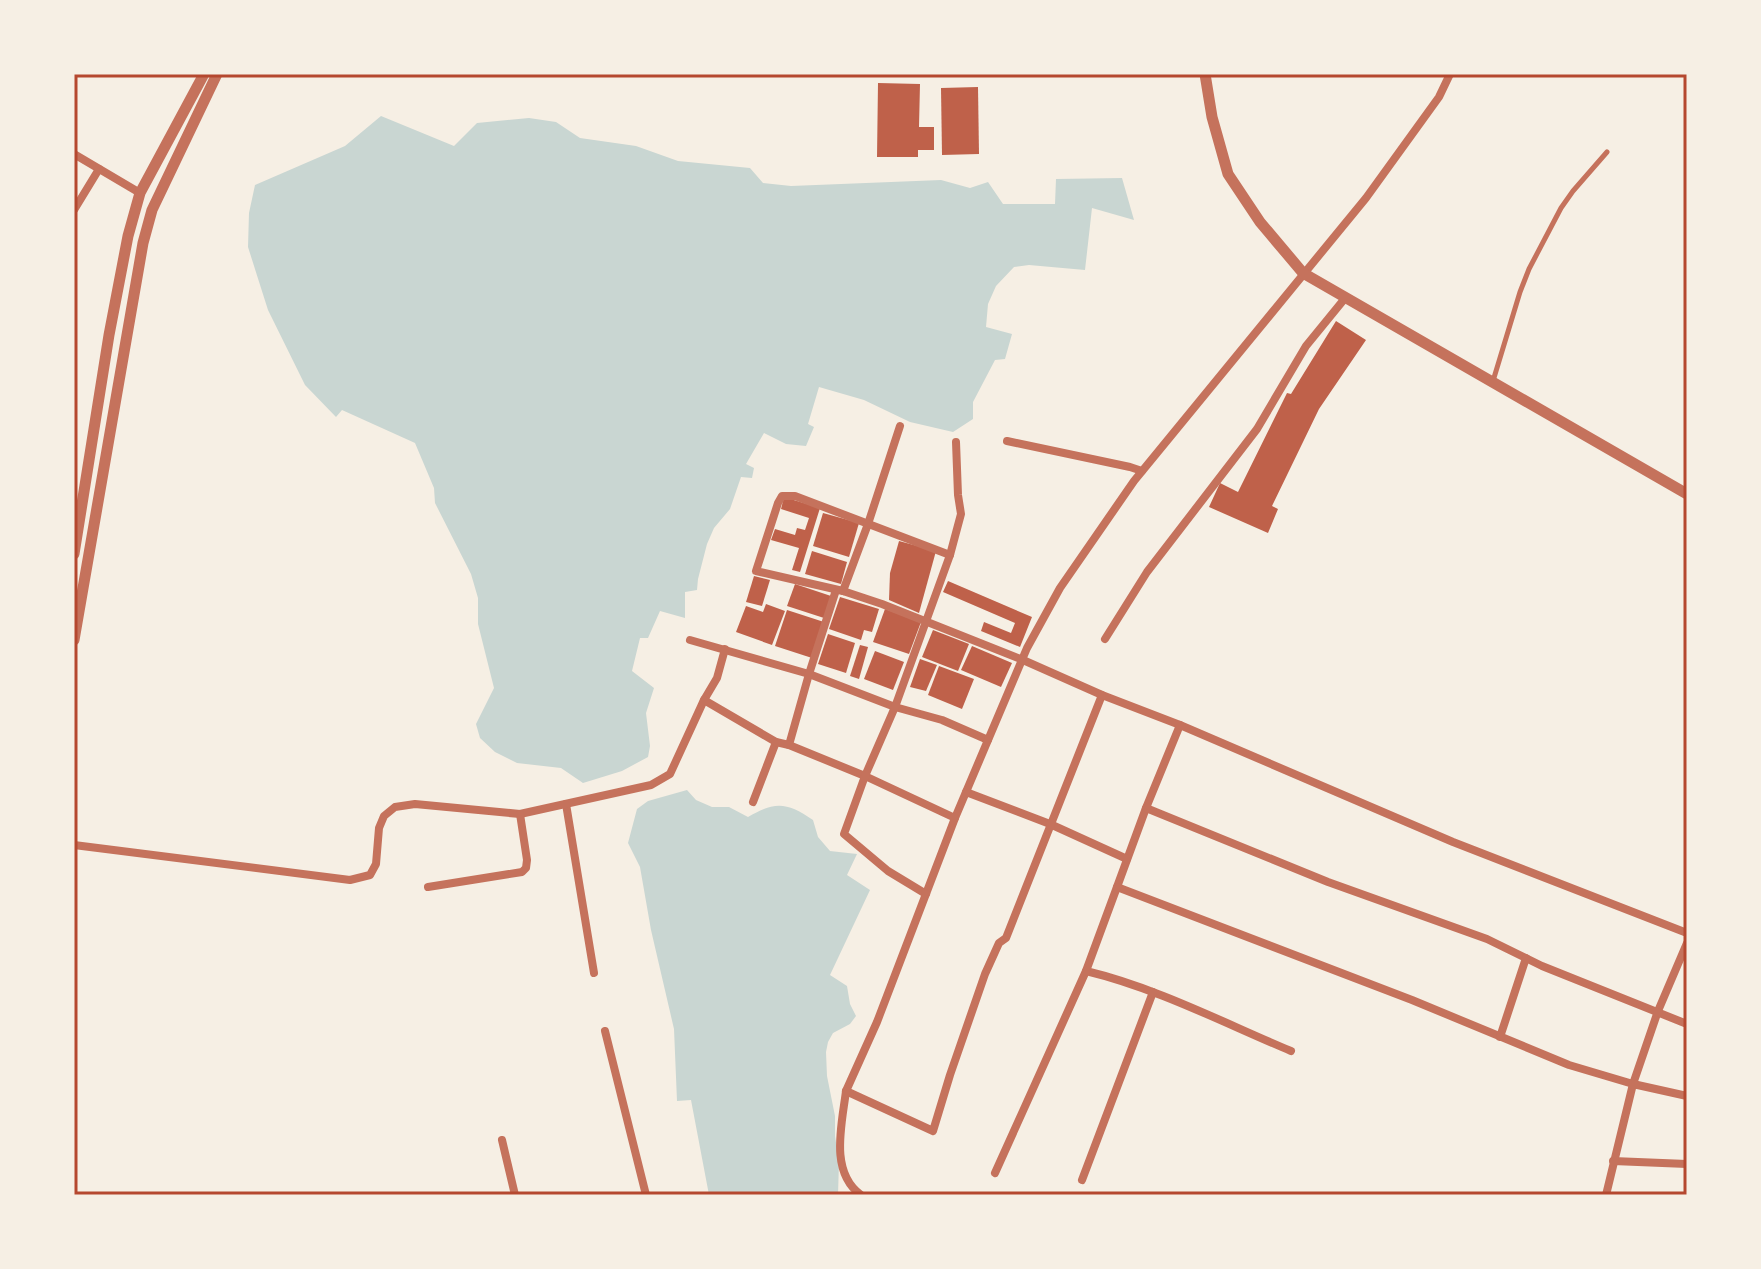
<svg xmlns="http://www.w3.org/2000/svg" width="1761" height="1269" viewBox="0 0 1761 1269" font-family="Rubik,sans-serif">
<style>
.water{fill:#c9d6d2}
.building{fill:#bf614a}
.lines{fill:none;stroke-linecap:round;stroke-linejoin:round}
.service{stroke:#c5725c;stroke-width:5}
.minor{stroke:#c5725c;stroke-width:8}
.tertiary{stroke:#c5725c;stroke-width:11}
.neatline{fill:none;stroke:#b5482f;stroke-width:3}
</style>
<rect width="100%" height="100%" fill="#f6efe4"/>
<g class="water">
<polygon points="381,116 454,146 477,123 529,118 556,122 580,138 636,146 678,161 750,168 763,183 791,186 941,180 970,188 988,182 1003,204 1055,204 1056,179 1122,178 1134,220 1092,208 1085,270 1029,265 1014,267 996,286 988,304 986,327 1012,334 1005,359 995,360 973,402 973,419 953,432 910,422 864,400 819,387 808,424 814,427 806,446 786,444 764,433 746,464 754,468 752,478 741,477 730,509 714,528 707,544 698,579 697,590 685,592 685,618 660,611 648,638 640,638 632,671 654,688 646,713 650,746 648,757 622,771 583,783 561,768 517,763 495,752 480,738 476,724 494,688 478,624 478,598 471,574 435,503 434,488 415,443 342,410 336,417 305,385 268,310 248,247 249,213 255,185 345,146"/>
<path d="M687,790L696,800L712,807H729L748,817C775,801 787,802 813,820L818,837L830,851L857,854L847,875L870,890L830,975L847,986L850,1004L856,1016L850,1024L833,1033L828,1042L826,1052L827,1076L835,1116V1136L839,1162L838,1195H709L691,1100L677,1101L674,1029L651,930L640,867L628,843L637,809L648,801Z"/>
</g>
<g class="building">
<polygon points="878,83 920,84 919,127 934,127 934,150 918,150 918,157 877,157"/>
<polygon points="978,87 979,154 942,155 941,88"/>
<polygon points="1336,321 1366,340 1319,409 1272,506 1278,509 1268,533 1209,507 1220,483 1238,492 1287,393 1291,394"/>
<polygon points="784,497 820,508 800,572 792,570 799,548 771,540 775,529 795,535 797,528 805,530 809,518 781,509"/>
<polygon points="823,513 859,523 849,557 813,546"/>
<polygon points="899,541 936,551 919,613 889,600 890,573"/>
<polygon points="812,551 847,562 841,584 805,574"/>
<polygon points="754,576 770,580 762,606 746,602"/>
<polygon points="948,581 1032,617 1020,647 981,631 984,622 1011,633 1015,623 943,592"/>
<polygon points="795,584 831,596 824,618 787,606"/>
<polygon points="840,597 879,609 872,632 864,630 861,640 829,629"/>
<polygon points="766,604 785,611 772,645 736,632 746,606 763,612"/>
<polygon points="885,609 921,622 909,654 873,642"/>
<polygon points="787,610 824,622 812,658 775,646"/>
<polygon points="933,630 969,644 958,671 922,657"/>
<polygon points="828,634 855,643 846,673 818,664"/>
<polygon points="860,645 868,647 859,679 850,676"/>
<polygon points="972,646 1012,663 1001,687 961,670"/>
<polygon points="875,651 904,662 893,690 864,679"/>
<polygon points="920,659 937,665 926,691 910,687"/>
<polygon points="939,666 974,679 962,709 928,695"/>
</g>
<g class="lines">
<polyline class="service" points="1493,381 1520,292 1529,269 1561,208 1573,191 1607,152"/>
<g class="minor">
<polyline points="74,154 140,193"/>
<polyline points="74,210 99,169"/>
<polyline points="1007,441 1130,467 1142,471"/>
<polyline points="950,555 961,514 958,495 956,442"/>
<polyline points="843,591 868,524 900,426"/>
<polyline points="1105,639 1147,572 1257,429 1306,346 1346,297"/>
<polyline points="690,640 809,674 895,707 942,720 988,740"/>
<polyline points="704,700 717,678 725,649"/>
<polyline points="1180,725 1146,808 1117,887 1412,1000 1569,1065 1633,1084 1658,1011 1687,943"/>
<polyline points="789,745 809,674 836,590"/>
<polyline points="966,792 1050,824 1127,859"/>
<polyline points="753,802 776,742"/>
<polyline points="566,804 594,973"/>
<polyline points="1146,808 1328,882 1487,939 1542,966 1687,1024"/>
<polyline points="955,818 1027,648 1060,588 1134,481 1366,198 1439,97 1450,74"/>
<polyline points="74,845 350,880 370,875 376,864 379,828 384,816 395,807 415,804 520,814 651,785 670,774 704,700 776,742 789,745 865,776 955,818 877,1022 846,1091 933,1131 950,1075 985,974 999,943 1006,938 1102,695"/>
<polyline points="428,887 522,872 526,868 527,860 520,814"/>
<path d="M1117,887L1086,971C1157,988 1224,1023 1291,1051"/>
<polyline points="926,894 888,871 844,834 865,776 895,707 950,555 795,496 782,496 778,503 756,571 843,591 882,604 1023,660 1102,695 1180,725 1453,842 1687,933"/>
<polyline points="605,1031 646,1195"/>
<polyline points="1500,1037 1526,958"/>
<path d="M846,1091C842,1124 829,1172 861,1195"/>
<polyline points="502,1140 515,1195"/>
<polyline points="1613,1161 1687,1164"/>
<polyline points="995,1173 1086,971"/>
<polyline points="1082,1180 1153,992"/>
<polyline points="1606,1195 1633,1084 1687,1096"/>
</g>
<g class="tertiary">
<polyline points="1205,74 1212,117 1228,174 1260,222 1303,273 1687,494"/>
<polyline points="74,554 109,335 128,236 140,193 204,74"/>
<polyline points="74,640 143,243 152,210 217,74"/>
</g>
</g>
<rect width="1761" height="1269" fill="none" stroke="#f6efe4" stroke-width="152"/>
<rect x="76" y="76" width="1609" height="1117" class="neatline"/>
</svg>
